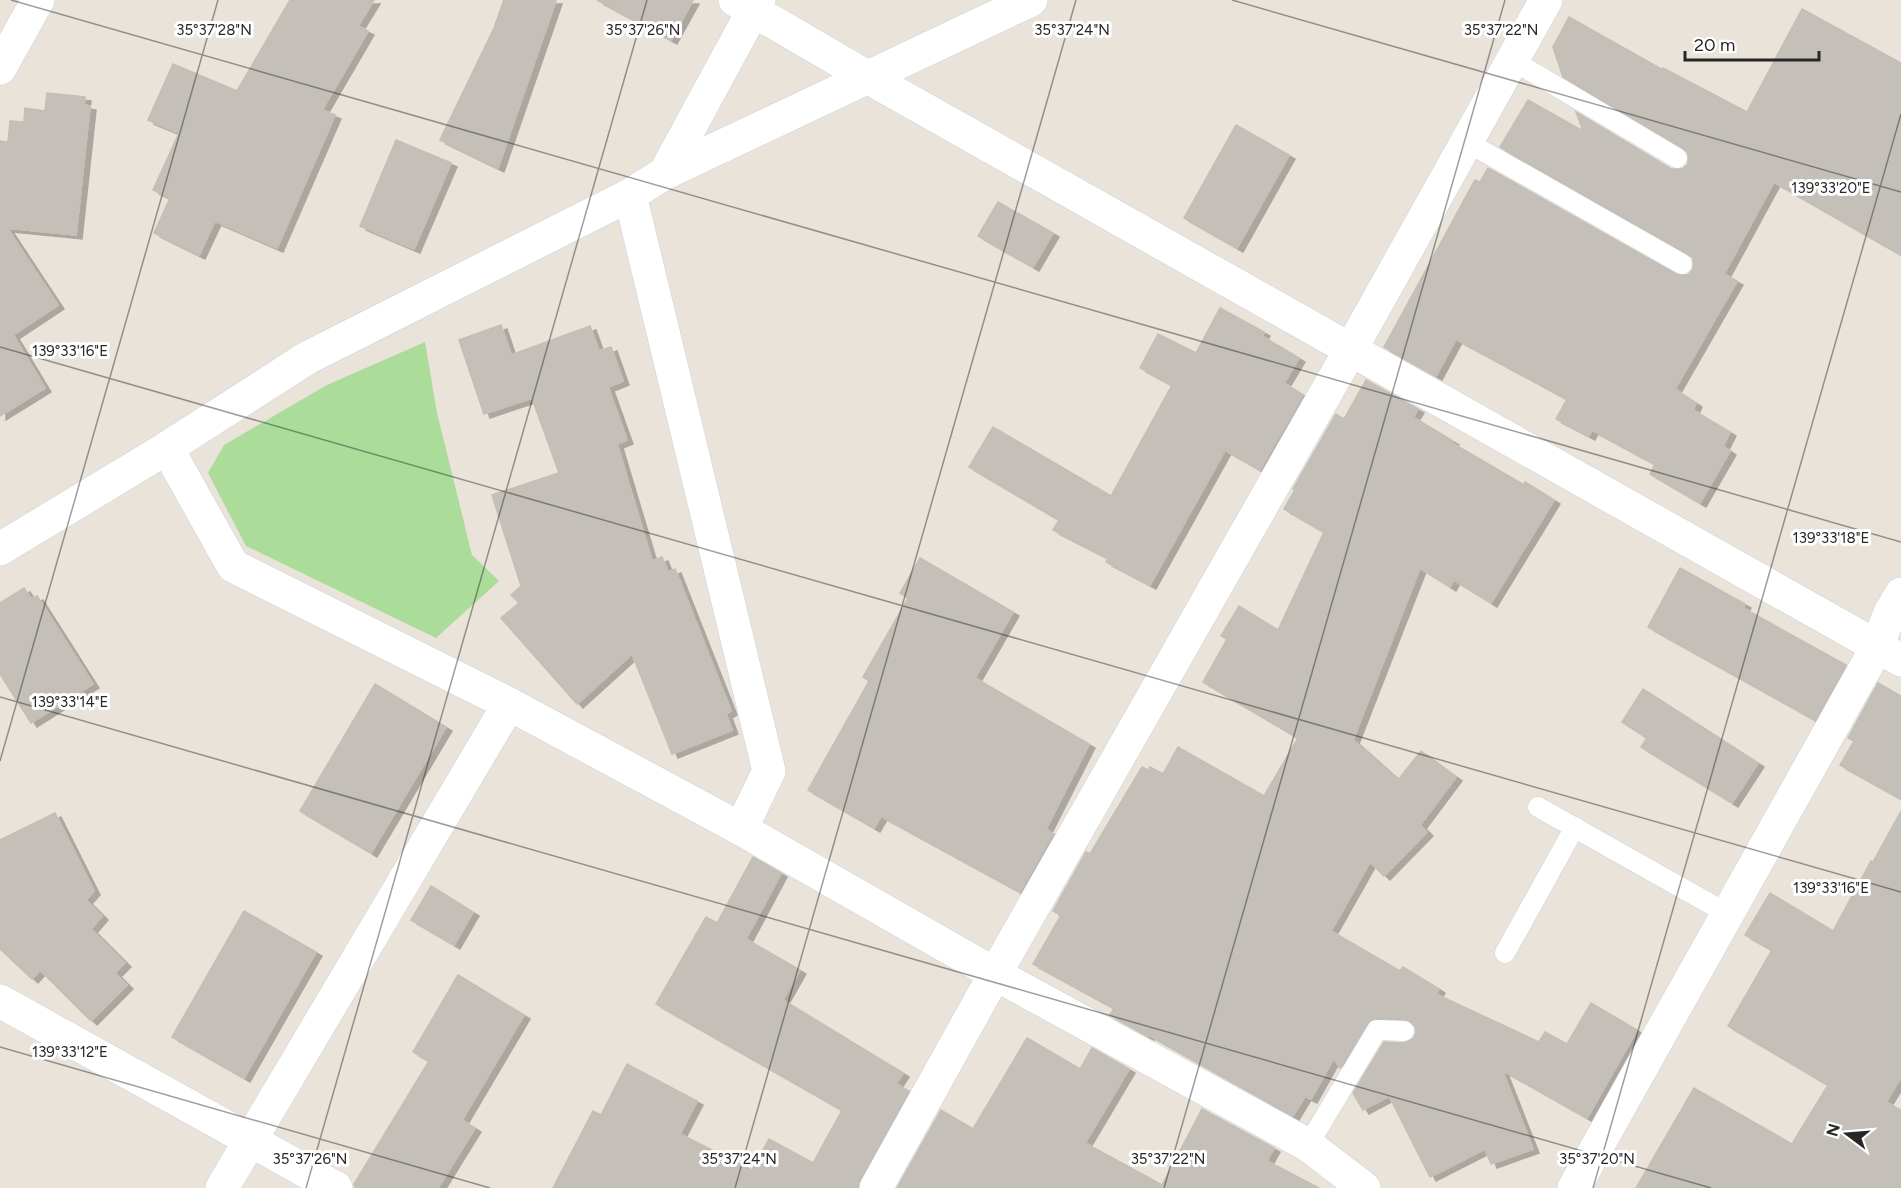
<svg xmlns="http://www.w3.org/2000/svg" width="1901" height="1188" viewBox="0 0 1901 1188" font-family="Figtree,sans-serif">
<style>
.green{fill:#abdc99}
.building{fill:#c4c0b9;stroke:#c3bfb3;stroke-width:1.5;filter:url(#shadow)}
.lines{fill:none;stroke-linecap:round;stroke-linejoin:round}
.service-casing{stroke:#cfd1df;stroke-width:21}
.minor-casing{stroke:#cfd1df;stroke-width:34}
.tertiary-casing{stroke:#cfd1df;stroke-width:34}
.service{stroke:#fff;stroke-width:20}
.minor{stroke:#fff;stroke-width:33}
.tertiary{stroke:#fff;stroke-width:33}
.ticks{fill:none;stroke:#272727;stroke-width:1.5;stroke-opacity:0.45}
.ticks-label{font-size:15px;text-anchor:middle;fill:#272727;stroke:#fff;stroke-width:6;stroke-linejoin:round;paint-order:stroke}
</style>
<defs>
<filter id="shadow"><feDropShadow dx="6" dy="4" stdDeviation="0" flood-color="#0004"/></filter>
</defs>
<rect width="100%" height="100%" fill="#e9e3d9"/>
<polygon class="green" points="425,342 437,413 472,555 499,581 436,638 246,546 208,473 224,445 327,385"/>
<g class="building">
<polygon points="290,0 374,0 358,26 368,31 322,110 335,115 277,248 215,221 199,255 154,233 170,198 153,190 179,133 148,120 173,64 237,91"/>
<polygon points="504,0 556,0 498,168 440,140 494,28"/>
<polygon points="597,0 693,0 671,40"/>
<polygon points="1802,9 1901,63 1901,255 1774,182 1724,274 1737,281 1675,389 1696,403 1693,410 1730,432 1723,446 1730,451 1700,503 1650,474 1655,464 1592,430 1589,436 1556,419 1567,399 1456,339 1436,376 1384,347 1475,180 1480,182 1488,168 1676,274 1688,275 1693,269 1693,258 1688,254 1500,147 1528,100 1583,131 1576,112 1671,169 1682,169 1688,164 1688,153 1683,148 1563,77 1553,47 1569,17 1663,70 1663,68 1747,112"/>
<polygon points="47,93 85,97 84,105 90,106 76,235 7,228 58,305 13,335 45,388 0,416 0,141 8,142 10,121 24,122 25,108 45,111"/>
<polygon points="1236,125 1289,155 1237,248 1184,218"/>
<polygon points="396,140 451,163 414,249 360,226"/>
<polygon points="998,202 1053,233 1033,267 978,236"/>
<polygon points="1220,308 1264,332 1262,336 1299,358 1284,383 1303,395 1260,470 1225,450 1150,585 1106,562 1108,558 1053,530 1059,520 969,467 993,427 1111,496 1172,385 1140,368 1158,334 1196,353"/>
<polygon points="501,325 511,355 590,326 599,351 611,347 623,381 608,387 627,440 617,444 652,561 662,557 668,572 675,569 731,711 726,714 732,730 672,754 632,654 577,704 501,618 519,603 511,595 521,586 492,495 559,473 532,398 484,414 459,340"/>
<polygon points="1366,380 1418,409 1413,417 1453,441 1452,443 1524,485 1525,482 1554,500 1491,603 1454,580 1450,587 1420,568 1353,740 1398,780 1421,751 1456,777 1420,825 1427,832 1384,876 1370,862 1331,931 1400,971 1403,967 1439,989 1436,994 1539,1042 1545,1032 1567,1044 1591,1003 1637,1030 1587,1118 1502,1070 1533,1149 1491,1164 1485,1149 1430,1177 1389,1096 1363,1110 1353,1093 1384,1042 1404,1043 1414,1038 1416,1032 1415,1026 1410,1021 1377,1018 1371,1020 1340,1068 1334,1058 1311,1099 1305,1096 1293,1116 1149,1035 1148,1036 1110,1015 1114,1008 1033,964 1061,915 1053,911 1086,852 1090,854 1142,767 1148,770 1150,767 1163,774 1178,747 1264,796 1298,738 1203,682 1227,639 1221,636 1239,606 1278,630 1324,532 1284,509 1295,490 1293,489 1336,414 1344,419"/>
<polygon points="920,558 1013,612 975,678 1089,744 1046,829 1053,834 1020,892 881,816 874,828 808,790 869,681 863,677 908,598 900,593"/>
<polygon points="1680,568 1745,604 1743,608 1846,665 1815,720 1648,627"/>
<polygon points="24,588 31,599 37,596 93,684 31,723 0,674 0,603"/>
<polygon points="1878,683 1901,696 1901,799 1840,765 1854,741 1848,738"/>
<polygon points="375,684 446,727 371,853 300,811"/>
<polygon points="1643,689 1758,763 1732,803 1641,747 1647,738 1622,722"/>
<polygon points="1901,811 1901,1077 1886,1102 1901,1110 1901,1188 1636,1188 1694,1088 1792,1144 1828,1085 1728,1026 1772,950 1745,935 1770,893 1833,931 1871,861 1873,862"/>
<polygon points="55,813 94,891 86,900 102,916 91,929 125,963 115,973 127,985 91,1021 40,970 32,979 0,949 0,840"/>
<polygon points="753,857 781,873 746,939 800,970 783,1000 903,1073 896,1084 909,1091 860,1179 857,1188 553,1188 593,1111 601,1115 627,1064 697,1101 680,1134 752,1170 769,1139 813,1163 842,1110 656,1004 706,917 717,923"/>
<polygon points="431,886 473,912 454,945 411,920"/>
<polygon points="244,911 316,952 244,1078 172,1037"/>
<polygon points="458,975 524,1015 462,1120 475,1128 438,1188 355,1188 354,1184 429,1061 413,1052"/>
<polygon points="1027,1038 1080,1069 1092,1048 1129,1069 1085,1143 1162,1185 1202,1109 1274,1148 1267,1161 1319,1188 897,1188 941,1110 973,1129"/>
</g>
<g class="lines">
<defs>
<g id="service">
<polyline points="1512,60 1677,158"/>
<polyline points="1467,142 1682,264"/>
<polyline points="1538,807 1728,914"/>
<polyline points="1505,953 1575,827"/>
<polyline points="1308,1145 1377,1030 1404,1031"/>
</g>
<g id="minor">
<polyline points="735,0 869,78 1901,660"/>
<polyline points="0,68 38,0"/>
<polyline points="665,173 759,0"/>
<polyline points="630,195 769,771 741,829"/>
<polyline points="167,448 233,566 509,704 741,829 995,974 1308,1145 1364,1188"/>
<polyline points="0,1001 336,1188"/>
<polyline points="222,1188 509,704"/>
<polyline points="876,1188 995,974 1351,349 1546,0"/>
<polyline points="1574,1188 1877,647 1890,613 1901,594"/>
</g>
<polyline id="tertiary" points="0,549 167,448 307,358 630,195 665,173 1031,0"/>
</defs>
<use href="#service" class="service-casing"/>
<use href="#minor" class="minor-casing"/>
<use href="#tertiary" class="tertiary-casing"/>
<use href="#service" class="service"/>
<use href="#minor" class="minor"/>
<use href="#tertiary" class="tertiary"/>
</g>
<path class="ticks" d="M11,0L1901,542M1232,0L1901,192M0,347L1901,892M0,697L1711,1188M0,761L218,0M0,1047L490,1188M306,1188L647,0M735,1188L1076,0M1164,1188L1505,0M1593,1188L1901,114"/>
<g class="ticks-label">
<text x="214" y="35">35°37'28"N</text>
<text x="643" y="35">35°37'26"N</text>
<text x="1072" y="35">35°37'24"N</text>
<text x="1501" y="35">35°37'22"N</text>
<text x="1831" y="193">139°33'20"E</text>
<text x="70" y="356">139°33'16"E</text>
<text x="1831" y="543">139°33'18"E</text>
<text x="70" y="707">139°33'14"E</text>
<text x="1831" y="893">139°33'16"E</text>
<text x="70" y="1057">139°33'12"E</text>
<text x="310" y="1164">35°37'26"N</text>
<text x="739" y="1164">35°37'24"N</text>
<text x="1168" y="1164">35°37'22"N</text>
<text x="1597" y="1164">35°37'20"N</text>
</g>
<g transform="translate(1847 1134) rotate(286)" stroke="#ffffff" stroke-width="4.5" paint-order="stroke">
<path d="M0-4.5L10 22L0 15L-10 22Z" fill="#272727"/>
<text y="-9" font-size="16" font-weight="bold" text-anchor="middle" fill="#272727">N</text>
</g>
<path d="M1685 51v9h134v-9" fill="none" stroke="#272727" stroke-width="3"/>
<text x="1694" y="51" font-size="18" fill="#272727" stroke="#ffffff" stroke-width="4.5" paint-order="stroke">20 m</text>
</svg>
